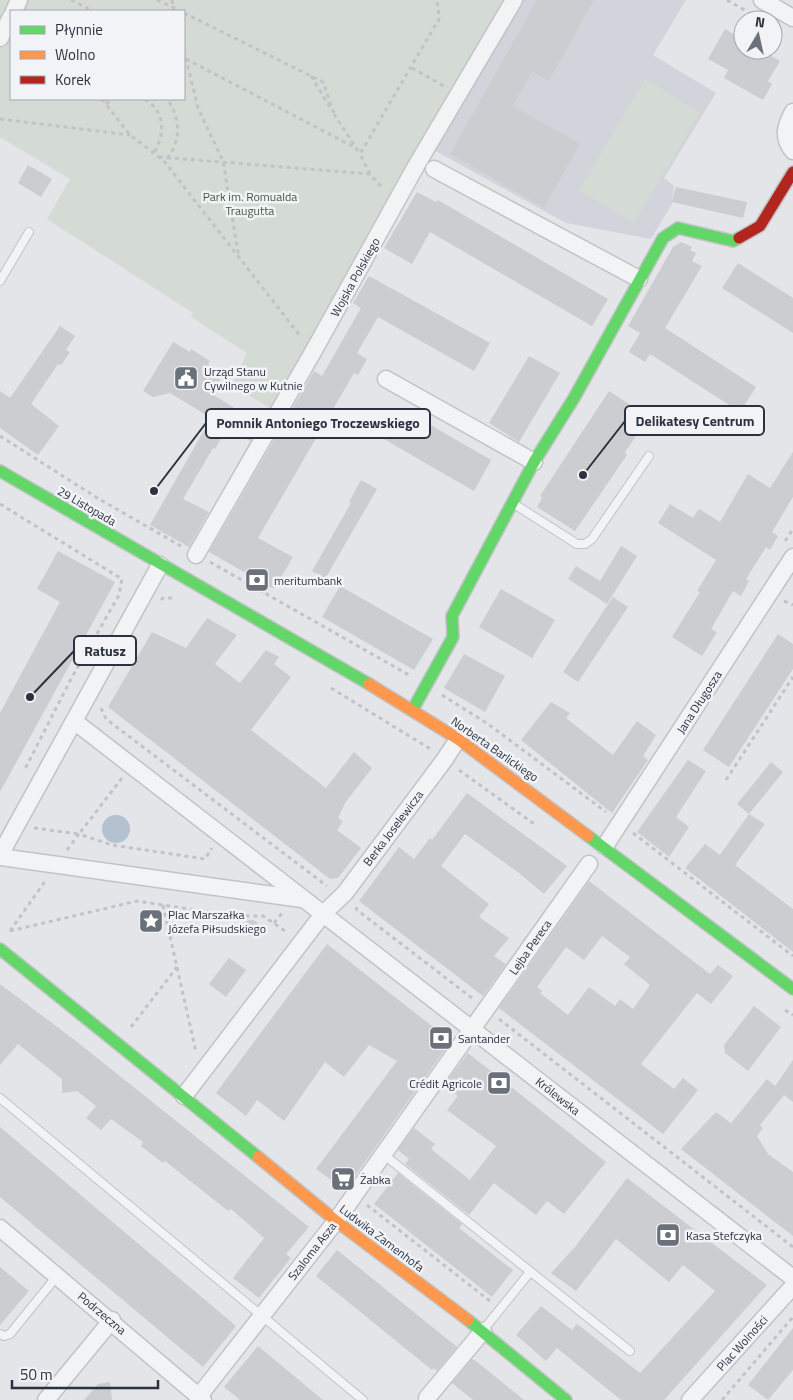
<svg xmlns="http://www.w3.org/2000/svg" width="793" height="1400" viewBox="0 0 793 1400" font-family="'Titillium Web',sans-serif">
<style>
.built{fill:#d2d4db}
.green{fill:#d4dbd4;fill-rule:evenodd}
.water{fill:#b4c1d0}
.building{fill:#cbcdd0;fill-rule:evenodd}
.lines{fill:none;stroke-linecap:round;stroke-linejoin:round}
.lane-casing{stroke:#c1c3c6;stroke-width:10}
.street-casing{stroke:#c1c3c6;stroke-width:19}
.fast-casing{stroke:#c1c3c6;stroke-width:14}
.slow-casing{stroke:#c1c3c6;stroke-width:14}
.jam-casing{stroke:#c1c3c6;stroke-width:14}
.path{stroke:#c2c3c8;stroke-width:3;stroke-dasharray:4 4;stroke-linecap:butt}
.lane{stroke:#f2f3f5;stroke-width:8}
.street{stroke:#f2f3f5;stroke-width:16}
.fast{stroke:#63d668;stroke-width:11}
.slow{stroke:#ff974d;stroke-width:11}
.jam{stroke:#b3261e;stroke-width:11}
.labels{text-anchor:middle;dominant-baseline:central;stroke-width:5;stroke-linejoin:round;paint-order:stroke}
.park-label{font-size:12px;fill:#3f5a3a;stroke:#f1f3f7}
.street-label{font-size:12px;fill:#2b323f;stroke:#f1f3f7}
.poi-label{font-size:12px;fill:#2b323f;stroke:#f1f3f7;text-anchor:start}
.leader{fill:none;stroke:#2b323f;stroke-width:2}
.callout-dot{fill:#2b323f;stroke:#f1f3f7;stroke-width:2}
.callout{fill:#f1f3f7;stroke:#2b323f;stroke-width:2}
.callout-label{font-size:14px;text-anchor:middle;font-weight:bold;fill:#2b323f}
</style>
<rect width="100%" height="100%" fill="#e3e5e8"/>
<polygon class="built" points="512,0 686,0 653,55 716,93 664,178 674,186 672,204 651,239 566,223 421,143"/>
<g class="green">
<path d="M0,0H512L273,410L232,385L247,353L191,317L193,313L47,219L70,179L0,137ZM11,11H184V99H11Z"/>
<polygon points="645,79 700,113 634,223 579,190"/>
</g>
<circle class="water" cx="116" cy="829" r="14"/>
<g class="building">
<polygon points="537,0 594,0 549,81 532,72 513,106 580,144 544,208 450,154"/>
<polygon points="725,29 743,40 743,50 760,50 780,61 768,81 772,84 763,100 724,78 728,70 708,59"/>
<polygon points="28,165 52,179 41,197 18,183"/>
<polygon points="676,187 747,202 743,218 672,202"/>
<polygon points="417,192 436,202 438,200 608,299 592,326 430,232 412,264 384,248"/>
<polygon points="681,242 692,247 690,250 696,253 692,261 702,266 665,328 756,387 740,412 650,354 645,362 629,352 640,333 628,326 673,247"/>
<polygon points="738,263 793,298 793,333 722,288"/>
<polygon points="369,276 490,343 474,371 378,317 357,353 367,359 358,375 354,373 258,538 293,557 274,589 209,552 314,371 322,376 361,308 353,303"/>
<polygon points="60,326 75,336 66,350 70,352 61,365 58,364 31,404 59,426 38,455 0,428 0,391 10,398"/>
<polygon points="173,342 190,352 191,349 210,361 208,364 224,373 212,394 260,424 250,441 228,427 215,449 213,448 183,499 209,512 189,547 150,525 211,418 170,393 153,397 143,391"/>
<polygon points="529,356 560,373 519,442 489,423"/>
<polygon points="609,391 649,417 625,452 627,455 575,531 537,507 542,498 540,496"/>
<polygon points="401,408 491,460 474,491 382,438"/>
<polygon points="793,452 793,497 772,532 778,536 770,550 766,547 746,579 749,581 741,596 733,591 711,629 717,632 702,656 672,637 700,592 697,591 716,560 658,523 670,504 693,518 699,509 720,522 748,474 770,488"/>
<polygon points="361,480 377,489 325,579 312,571 351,503 349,502"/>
<polygon points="621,546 637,556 607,604 568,579 576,566 600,581"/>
<polygon points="58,551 115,582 0,792 0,713 60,602 37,589"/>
<polygon points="340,586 433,639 414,670 322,617"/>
<polygon points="501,589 555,620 532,658 479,627"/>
<polygon points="613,597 628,607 578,682 563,672"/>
<polygon points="207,618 237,635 215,664 240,683 266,650 279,657 274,664 291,677 251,730 326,788 354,752 372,768 345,803 338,818 343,821 337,830 361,848 338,878 330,879 108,707 152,632 186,648"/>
<polygon points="778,634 793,644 793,669 729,767 703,750"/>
<polygon points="464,654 505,676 485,712 444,688"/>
<polygon points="551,702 570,713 566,718 613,755 637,721 656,735 643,756 648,760 612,813 521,740"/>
<polygon points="688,760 706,771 676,817 689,827 669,857 637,832"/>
<polygon points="771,762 783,772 749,814 737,804"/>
<polygon points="467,793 567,866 544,894 519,873 465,834 441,866 489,904 479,917 509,938 494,956 506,964 483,996 359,901 399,847 414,859 430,838 432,840"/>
<polygon points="749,814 765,824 735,865 793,909 793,952 685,868 705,844 720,855"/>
<path d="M589,881L710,974L718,965L733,976L711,1004L697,993L641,1064L674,1089L683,1078L698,1090L663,1134L499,1008ZM602,936L630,957L624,964L650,985L633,1009L620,999L615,1006L589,987L568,1015L540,993L542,991L537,987L566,947L584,960Z"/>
<circle cx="251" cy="928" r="8"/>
<polygon points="327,944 451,1041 345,1190 316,1169 397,1061 369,1045 344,1077 325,1062 284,1121 257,1100 246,1116 216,1093"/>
<polygon points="229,958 246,970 226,997 209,984"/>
<polygon points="0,984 76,1041 309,1227 286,1254 291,1258 259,1298 233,1278 264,1238 231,1209 228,1211 165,1161 163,1163 141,1146 143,1142 111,1119 101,1130 86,1118 96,1106 77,1091 62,1093 62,1079 18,1044 0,1065"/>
<polygon points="754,1006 781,1027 748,1071 725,1053 724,1045"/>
<polygon points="468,1053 606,1162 564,1214 547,1201 536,1215 494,1183 469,1215 405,1164 409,1159 398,1150 414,1128 435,1144 431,1149 470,1180 496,1146 447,1110 458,1096 444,1085"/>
<polygon points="793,1060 793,1102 784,1095 760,1125 763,1128 757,1136 768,1154 793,1172 793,1236 681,1149 716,1112 731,1123 767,1079 775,1086"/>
<polygon points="0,1127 236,1326 203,1367 0,1197"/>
<polygon points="398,1173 462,1224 459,1228 513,1270 492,1297 374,1204"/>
<polygon points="627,1178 767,1285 664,1400 621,1400 557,1348 546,1361 516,1335 541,1306 572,1330 577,1324 640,1373 715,1291 683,1265 669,1282 616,1239 576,1291 551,1273 575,1247"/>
<polygon points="337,1250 457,1347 437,1371 434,1368 432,1370 316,1276"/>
<polygon points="0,1267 29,1291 0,1325"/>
<polygon points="793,1328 793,1370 768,1400 748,1385"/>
<polygon points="258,1346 323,1400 240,1400 224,1387"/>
<polygon points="472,1359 476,1361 524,1400 473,1400 452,1383"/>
<polygon points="110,1382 112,1400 84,1400 98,1384"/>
</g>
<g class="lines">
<defs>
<g id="lane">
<polyline points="0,281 29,232"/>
<polyline points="514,504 577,544 585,544 592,539 649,456"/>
<polyline points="0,1098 363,1400"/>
<polyline points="383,1154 630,1351"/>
<polyline points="484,1329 530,1272"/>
<polyline points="0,1334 4,1336 10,1334 57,1276"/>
</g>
<g id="street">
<polyline points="762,0 793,18"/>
<polyline points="14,11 19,0"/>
<polyline points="0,38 11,17"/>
<path d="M793,112C785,126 782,138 793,151"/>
<polyline points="434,169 639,279"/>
<polyline points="386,379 534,462"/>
<polyline points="196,555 313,352 416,166 514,0"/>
<polyline points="74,721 793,1278"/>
<polyline points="605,846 793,557"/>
<polyline points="0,855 160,565"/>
<polyline points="0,857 302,899"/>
<polyline points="184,1096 323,914 345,893 445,759 458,739"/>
<polyline points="0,1228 203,1400"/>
<polyline points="199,1396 336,1221 589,864"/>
<polyline points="427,1398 483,1331"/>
<polyline points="46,1400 112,1320"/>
<polyline points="690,1400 793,1286"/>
</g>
<g id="fast">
<polyline points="0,471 369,684"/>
<polyline points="413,709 453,637 452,616 534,462 574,398 663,238 678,228 733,241 739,238"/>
<polyline points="588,836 793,989"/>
<polyline points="0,949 258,1157"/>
<polyline points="468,1320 566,1400"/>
</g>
<g id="slow">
<polyline points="369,684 458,739 588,836"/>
<polyline points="258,1157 336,1221 468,1320"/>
</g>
<polyline id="jam" points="739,238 760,226 793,172"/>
</defs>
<use href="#lane" class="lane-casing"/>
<use href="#street" class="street-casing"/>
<use href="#fast" class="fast-casing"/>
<use href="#slow" class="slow-casing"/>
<use href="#jam" class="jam-casing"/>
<g class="path">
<polyline points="71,0 93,11"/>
<polyline points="157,0 181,11"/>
<polyline points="172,0 174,11"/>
<polyline points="727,0 748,12"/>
<polyline points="184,13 323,82 335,116"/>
<polyline points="184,50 198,108 223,161 239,258"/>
<polyline points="186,59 356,148"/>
<polyline points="412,68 444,86"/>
<polyline points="311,76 331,109"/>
<polyline points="102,99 130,135 164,161 301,337"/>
<path d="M145,99C166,113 165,133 154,153"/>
<polyline points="106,104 113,99"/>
<polyline points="334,114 360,154"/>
<polyline points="0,119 130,135"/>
<polyline points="159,157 370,174 383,189"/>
<path d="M167,158C182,140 180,117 167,99"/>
<polyline points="370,174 360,154 439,19 438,5 435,0"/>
<polyline points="0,436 99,499 181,546"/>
<polyline points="0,504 122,579 119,595 71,679 24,771"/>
<polyline points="785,541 793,529"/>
<polyline points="210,562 409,675"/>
<polyline points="161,600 163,598 176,598"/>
<polyline points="784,601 793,605"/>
<polyline points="331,688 432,750"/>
<polyline points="442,695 488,724 606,812"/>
<polyline points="101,708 106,719 327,886"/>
<polyline points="459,770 537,826"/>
<polyline points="726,780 793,677"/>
<polyline points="34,828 79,834 122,778"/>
<polyline points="633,833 793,956"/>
<polyline points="67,850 79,834 112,845 205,859 212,848"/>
<polyline points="163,905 196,1052"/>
<polyline points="356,907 357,910 472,998"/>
<polyline points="274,923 283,912"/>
<polyline points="10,931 137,901 235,916 263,916 288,933"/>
<polyline points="10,931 46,880"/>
<polyline points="785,1010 793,1015"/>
<polyline points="499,1019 793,1247"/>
<polyline points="131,1027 177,967"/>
<polyline points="367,1205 490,1301"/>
<polyline points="722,1400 793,1317"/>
</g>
<use href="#lane" class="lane"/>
<use href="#street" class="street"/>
<use href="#fast" class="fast"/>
<use href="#slow" class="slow"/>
<use href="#jam" class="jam"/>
</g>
<defs>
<symbol id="civic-square" viewBox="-11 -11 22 22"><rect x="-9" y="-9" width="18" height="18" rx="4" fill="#6b717a" stroke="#f1f3f7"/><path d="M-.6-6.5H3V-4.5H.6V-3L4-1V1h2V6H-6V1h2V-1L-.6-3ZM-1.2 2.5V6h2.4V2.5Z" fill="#fff"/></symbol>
<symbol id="bank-square" viewBox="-11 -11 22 22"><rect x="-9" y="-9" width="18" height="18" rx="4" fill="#6b717a" stroke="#f1f3f7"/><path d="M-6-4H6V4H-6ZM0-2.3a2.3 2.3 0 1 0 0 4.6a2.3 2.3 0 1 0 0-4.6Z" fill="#fff"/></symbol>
<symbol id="sight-square" viewBox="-11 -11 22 22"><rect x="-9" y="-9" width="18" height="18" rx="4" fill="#6b717a" stroke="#f1f3f7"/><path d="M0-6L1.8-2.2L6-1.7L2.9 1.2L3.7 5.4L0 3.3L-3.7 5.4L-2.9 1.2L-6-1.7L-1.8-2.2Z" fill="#fff"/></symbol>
<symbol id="supermarket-square" viewBox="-11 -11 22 22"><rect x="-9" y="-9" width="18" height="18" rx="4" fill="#6b717a" stroke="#f1f3f7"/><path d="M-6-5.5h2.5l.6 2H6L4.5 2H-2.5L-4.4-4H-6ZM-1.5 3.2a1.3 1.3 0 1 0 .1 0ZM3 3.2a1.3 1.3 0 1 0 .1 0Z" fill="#fff"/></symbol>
</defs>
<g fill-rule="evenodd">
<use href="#civic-square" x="172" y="364" width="28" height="28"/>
<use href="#bank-square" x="243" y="566" width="28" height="28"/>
<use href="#sight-square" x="137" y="907" width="28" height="28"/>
<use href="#bank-square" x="427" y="1024" width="28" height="28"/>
<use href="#bank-square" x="485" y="1069" width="28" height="28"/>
<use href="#supermarket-square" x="329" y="1165" width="28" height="28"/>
<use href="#bank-square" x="654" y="1221" width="28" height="28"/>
</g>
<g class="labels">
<g class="park-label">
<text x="250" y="196">Park im. Romualda<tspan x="250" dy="14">Traugutta</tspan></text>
</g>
<g class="street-label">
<text transform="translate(355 277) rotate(-61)">Wojska Polskiego</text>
<text transform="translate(87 506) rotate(30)">29 Listopada</text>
<text transform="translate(699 702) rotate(-57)">Jana Długosza</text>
<text transform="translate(495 749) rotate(35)">Norberta Barlickiego</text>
<text transform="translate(393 828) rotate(-53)">Berka Joselewicza</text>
<text transform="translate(530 947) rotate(-55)">Lejba Pereca</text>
<text transform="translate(558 1096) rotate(38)">Królewska</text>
<text transform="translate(382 1238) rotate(37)">Ludwika Zamenhofa</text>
<text transform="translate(312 1251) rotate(-52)">Szaloma Asza</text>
<text transform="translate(102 1313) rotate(40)">Podrzeczna</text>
<text transform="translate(742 1343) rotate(-48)">Plac Wolności</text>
</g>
<g class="poi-label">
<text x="204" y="371">Urząd Stanu<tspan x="204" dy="14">Cywilnego w Kutnie</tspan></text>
<text x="274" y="580">meritumbank</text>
<text x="168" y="914">Plac Marszałka<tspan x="168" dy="14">Józefa Piłsudskiego</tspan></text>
<text x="458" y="1038">Santander</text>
<text x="482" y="1083" text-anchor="end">Crédit Agricole</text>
<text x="360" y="1179">Żabka</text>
<text x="686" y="1235">Kasa Stefczyka</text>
</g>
</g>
<path class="leader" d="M583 475L625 421M154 491L206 423M30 697L74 651"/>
<g class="callout-dot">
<circle cx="583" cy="475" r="5"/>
<circle cx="154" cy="491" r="5"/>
<circle cx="30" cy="697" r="5"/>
</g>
<g class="callout">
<rect x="625" y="406" width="139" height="29" rx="5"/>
<rect x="206" y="409" width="224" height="29" rx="5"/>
<rect x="74" y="636" width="62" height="29" rx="5"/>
</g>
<g class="callout-label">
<text x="695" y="426">Delikatesy Centrum</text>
<text x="318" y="428">Pomnik Antoniego Troczewskiego</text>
<text x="105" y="656">Ratusz</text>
</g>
<rect x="10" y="10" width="175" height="90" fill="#f1f3f7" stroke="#a2a6ad"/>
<rect x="20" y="26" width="25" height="8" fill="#63d668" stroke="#a2a6ad"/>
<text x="55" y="35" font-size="15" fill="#2b323f">Płynnie</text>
<rect x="20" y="51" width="25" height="8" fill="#ff974d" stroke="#a2a6ad"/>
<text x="55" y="60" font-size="15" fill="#2b323f">Wolno</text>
<rect x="20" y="76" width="25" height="8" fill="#b3261e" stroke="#a2a6ad"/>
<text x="55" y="85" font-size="15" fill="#2b323f">Korek</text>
<g transform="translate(758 35) rotate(9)"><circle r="24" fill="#f1f3f7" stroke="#a2a6ad"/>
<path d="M0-4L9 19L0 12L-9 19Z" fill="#6b717a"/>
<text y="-8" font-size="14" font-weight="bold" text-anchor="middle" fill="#2b323f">N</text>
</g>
<path d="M12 1380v8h146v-8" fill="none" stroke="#2b323f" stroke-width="2.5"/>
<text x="20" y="1380" font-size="15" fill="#2b323f" stroke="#f1f3f7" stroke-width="4" paint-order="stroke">50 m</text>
</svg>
